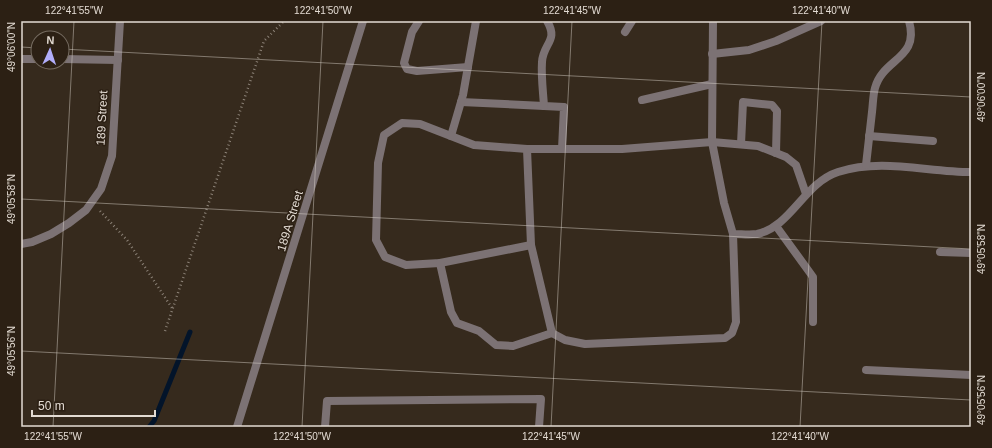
<svg xmlns="http://www.w3.org/2000/svg" width="992" height="448" viewBox="0 0 992 448" font-family="Arial,sans-serif">
<style>
.lines{fill:none;stroke-linecap:round;stroke-linejoin:round}
.stream{stroke:#03142a;stroke-width:5}
.path{stroke:#8c8277;stroke-width:2.5;stroke-dasharray:1 3;stroke-linecap:butt}
.service{stroke:#7c7274;stroke-width:8}
.minor{stroke:#7c7274;stroke-width:8}
.tertiary{stroke:#7c7274;stroke-width:8}
.ticks{fill:none;stroke:#e3dbd3;stroke-width:1;stroke-opacity:0.45}
.labels{text-anchor:middle;dominant-baseline:central;stroke-width:3;stroke-linejoin:round;paint-order:stroke}
.street-label{font-size:12px;fill:#e3dbd3;stroke:#2c2014}
.neatline{fill:none;stroke:#e3dbd3;stroke-width:1.5}
.ticks-label{font-size:10px;text-anchor:middle;fill:#e3dbd3}
</style>
<rect width="100%" height="100%" fill="#362a1d"/>
<g class="lines">
<polyline class="stream" points="149,427 154,421 190,332"/>
<g class="path">
<polyline points="100,211 127,240 172,308"/>
<polyline points="165,331 264,41 284,21"/>
</g>
<g class="service">
<polyline points="419,21 412,32 404,63 407,69 417,71 468,67"/>
<path d="M547,21C559,41 543,43 542,62C541,76 543,91 544,106L564,107L562,149"/>
<path d="M713,21L712,142L724,203L733,234C741,234 750,235 757,234C791,227 804,183 838,172C881,158 927,172 971,172"/>
<polyline points="625,32 632,21"/>
<polyline points="712,54 749,50 776,41 821,21"/>
<polyline points="642,100 712,84"/>
<polyline points="461,102 544,106"/>
<polyline points="451,136 463,95 476,21"/>
<polyline points="869,136 933,141"/>
<polyline points="741,144 743,102 772,105 777,111 776,153"/>
<polyline points="527,149 531,245 440,263 406,265 385,257 376,240 378,163 384,135 402,123 420,124 474,145 527,149 622,149 712,142 758,146 786,157 796,165 806,194"/>
<path d="M866,165C868,147 870,130 872,112C873,104 873,95 875,88C883,58 920,59 909,21"/>
<polyline points="776,226 813,277 813,322"/>
<polyline points="531,245 552,333 565,340 585,344 725,338 732,333 736,322 733,234"/>
<polyline points="940,252 971,253"/>
<polyline points="440,263 451,312 457,323 479,331 496,345 513,346 552,333"/>
<polyline points="866,370 971,375"/>
<polyline points="325,427 327,401 541,399 539,427"/>
</g>
<g class="minor">
<polyline points="21,59 38,59"/>
<polyline points="62,59 118,60"/>
<polyline points="21,244 32,242 51,234 69,223 86,210 101,189 112,156 120,21"/>
</g>
<polyline class="tertiary" points="237,427 363,21"/>
</g>
<path class="ticks" d="M21,47L38,48M62,49L971,97M21,199L971,249M21,351L971,400M53,427L74,21M302,427L323,21M551,427L572,21M800,427L822,21"/>
<g class="labels">
<g class="street-label">
<text transform="translate(102 118) rotate(-87)">189 Street</text>
<text transform="translate(290 221) rotate(-73)">189A Street</text>
</g>
</g>
<rect width="992" height="448" fill="none" stroke="#2c2014" stroke-width="44"/>
<g transform="translate(50 50) rotate(3)"><circle r="19" fill="#2c2014" stroke="#756b60"/>
<path d="M0-3L7 15L0 10L-7 15Z" fill="#b1adfa"/>
<text y="-6" font-size="11" font-weight="bold" text-anchor="middle" fill="#e3dbd3">N</text>
</g>
<path d="M32 410v6h123v-6" fill="none" stroke="#e3dbd3" stroke-width="2"/>
<text x="38" y="410" font-size="12" fill="#e3dbd3" stroke="#2c2014" stroke-width="3" paint-order="stroke">50 m</text>
<rect x="22" y="22" width="948" height="404" class="neatline"/>
<g class="ticks-label">
<text x="74" y="14">122°41'55"W</text>
<text x="323" y="14">122°41'50"W</text>
<text x="572" y="14">122°41'45"W</text>
<text x="821" y="14">122°41'40"W</text>
<text transform="translate(11 47) rotate(-90)" y="4">49°06'00"N</text>
<text transform="translate(981 97) rotate(-90)" y="4">49°06'00"N</text>
<text transform="translate(11 199) rotate(-90)" y="4">49°05'58"N</text>
<text transform="translate(981 249) rotate(-90)" y="4">49°05'58"N</text>
<text transform="translate(11 351) rotate(-90)" y="4">49°05'56"N</text>
<text transform="translate(981 400) rotate(-90)" y="4">49°05'56"N</text>
<text x="53" y="440">122°41'55"W</text>
<text x="302" y="440">122°41'50"W</text>
<text x="551" y="440">122°41'45"W</text>
<text x="800" y="440">122°41'40"W</text>
</g>
</svg>
